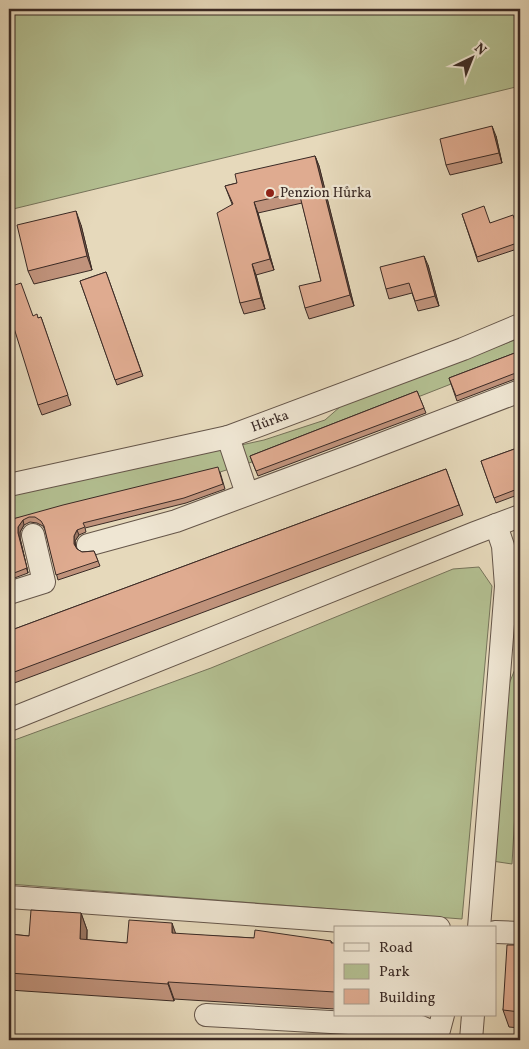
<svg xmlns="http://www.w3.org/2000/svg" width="529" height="1049" viewBox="0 0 529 1049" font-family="Vollkorn,serif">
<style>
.green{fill:#b3bf91;stroke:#76745b}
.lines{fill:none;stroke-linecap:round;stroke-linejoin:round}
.minor-casing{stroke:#65564a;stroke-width:24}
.path{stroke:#3a2a25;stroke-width:3;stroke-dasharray:1 2.5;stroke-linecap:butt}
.minor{stroke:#efe6d3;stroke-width:22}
.wall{fill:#c0937c;stroke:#3a2a25}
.shaded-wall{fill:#9c7865;stroke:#3a2a25}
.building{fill:#dfab90;stroke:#3a2a25}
.poi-dot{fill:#8f2418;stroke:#efe6d3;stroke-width:2}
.labels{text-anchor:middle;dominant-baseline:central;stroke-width:4.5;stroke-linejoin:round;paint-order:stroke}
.poi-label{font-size:14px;fill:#3a2a25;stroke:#efe6d3;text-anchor:start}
.street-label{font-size:14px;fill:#3a2a25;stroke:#efe6d3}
</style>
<rect width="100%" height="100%" fill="#e6d9bb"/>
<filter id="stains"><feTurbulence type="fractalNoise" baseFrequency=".004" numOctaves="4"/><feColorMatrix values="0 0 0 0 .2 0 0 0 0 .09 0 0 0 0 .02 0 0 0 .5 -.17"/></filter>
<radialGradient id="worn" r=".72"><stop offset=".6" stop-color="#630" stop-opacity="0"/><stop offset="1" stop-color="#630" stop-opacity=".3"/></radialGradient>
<g class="green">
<polygon points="9,9 520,9 520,86 9,210"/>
<polygon points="520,338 520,357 252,462 220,472 9,527 9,492 23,493 264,440 325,420 341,406"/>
<polygon points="479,567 492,586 462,919 9,884 9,742 211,668 453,569"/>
<polygon points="520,668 520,726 512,864 492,861 503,699 515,669"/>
</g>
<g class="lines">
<defs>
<g id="minor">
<polyline points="228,437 247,494"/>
<path id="s1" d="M9,485L228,437L463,349L520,325"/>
<polyline points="88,545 176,521 353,455 520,391"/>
<polyline points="9,593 44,582 33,535"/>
<polyline points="9,720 475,533 520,516"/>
<polyline points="9,897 439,928"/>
<polyline points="479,928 506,586 503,546 496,525"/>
<polyline points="495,932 520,933"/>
<polyline points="206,1015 421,1027 430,1031 439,1040"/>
<polyline points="435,1036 439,1030 443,1015"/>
<polyline points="471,1040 473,1015"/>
</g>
</defs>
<use href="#minor" class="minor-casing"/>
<polyline class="path" points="9,1038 34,1040"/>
<use href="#minor" class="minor"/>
</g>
<g class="wall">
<polygon points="496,136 502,163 450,175 446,165"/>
<polygon points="315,156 319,166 354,306 309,319 305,308 321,281 302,203 258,213 274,270 256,275 265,309 244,314 240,303 232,204 225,186 237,183"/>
<polygon points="462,214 490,223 520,236 520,248 478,262"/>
<polygon points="81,225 92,270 34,284 28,271"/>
<polygon points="428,265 439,306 418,311 412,293 389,299 386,289"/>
<polygon points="106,272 143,376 117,385 80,281"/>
<polygon points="33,316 38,318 41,317 71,405 42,415 38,405"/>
<polygon points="520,351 520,378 515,379 457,401 449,378"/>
<polygon points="417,391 426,413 258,476 250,456"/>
<polygon points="520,447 520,494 496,503 481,461"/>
<polygon points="446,469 463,515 9,685 9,631"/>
<polygon points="220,472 225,489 186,503 85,528 86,532 79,535 75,541 76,547 77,549 82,552 94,551 100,566 58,580 45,530 43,526 37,523 30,522 24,525 20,532 20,538 28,573 9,580 9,520"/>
<polygon points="81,913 87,930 87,940 127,943 176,934 254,938 331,941 332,943 335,944 335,1009 174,999 174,1001 9,990 9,934 29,936"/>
<polygon points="520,940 520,1028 509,1027 503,1010 517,945"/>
</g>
<g class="shaded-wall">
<polygon points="492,126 496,136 502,163 499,153"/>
<polygon points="315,156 319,166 354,306 350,295"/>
<polygon points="254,202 258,213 274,270 270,259"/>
<polygon points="76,211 81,225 92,270 87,256"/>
<polygon points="424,256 428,265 439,306 435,296"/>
<polygon points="252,264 256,275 265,309 261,298"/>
<polygon points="23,520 24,525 20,532 20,538 28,573 18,533 18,527"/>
<polygon points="77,530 79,535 75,541 76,549 74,544 74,536"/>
<polygon points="81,913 87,930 86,956 80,939"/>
<polygon points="172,923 178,940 172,933"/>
<polygon points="168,982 174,999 174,1001 168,984"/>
</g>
<g class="building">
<polygon points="492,126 499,153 446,165 440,139"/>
<polygon points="315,156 350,295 305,308 299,286 321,281 299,192 254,202 270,259 252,264 261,298 240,303 217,213 233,204 225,186 237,183 235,174"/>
<polygon points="484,206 490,223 513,215 520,237 520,242 477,257 462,214"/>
<polygon points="76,211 87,256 28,271 17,225"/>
<polygon points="424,256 435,296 415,301 409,283 386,289 380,267"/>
<polygon points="106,272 141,371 115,380 80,281"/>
<polygon points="21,283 33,316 37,314 38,318 41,317 68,395 38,405 9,312 9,287"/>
<polygon points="520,351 520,372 513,374 456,396 449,378"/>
<polygon points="417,391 424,408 256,471 250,456"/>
<polygon points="520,447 520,488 494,498 481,461"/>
<polygon points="218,467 223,484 184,498 83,523 85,527 77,530 74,536 74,544 77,549 82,552 94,551 98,561 56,575 44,526 41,521 35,517 29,517 23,520 18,527 18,533 27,568 9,575 9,520 63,505"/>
<polygon points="446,469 459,505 9,674 9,631"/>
<polygon points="31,910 81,913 80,939 127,943 129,920 172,923 172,933 254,938 255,930 331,941 331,943 335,943 335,992 168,982 168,984 9,973 9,934 29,936"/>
<polygon points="518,940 520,940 520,1012 503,1010 507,945 517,945"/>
</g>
<circle class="poi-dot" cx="270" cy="193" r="5"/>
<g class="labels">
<g class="poi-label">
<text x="280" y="193">Penzion Hůrka</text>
</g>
<g class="street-label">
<text stroke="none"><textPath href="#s1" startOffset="269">Hůrka</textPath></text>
</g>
</g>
<rect width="529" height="1049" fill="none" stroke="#e6d9bb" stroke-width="30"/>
<rect x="10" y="10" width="509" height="1029" fill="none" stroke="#3a2a25" stroke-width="2.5"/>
<rect x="15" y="15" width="499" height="1019" fill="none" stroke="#3a2a25"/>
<rect x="334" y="926" width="162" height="90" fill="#efe6d3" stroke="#a79b8d"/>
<rect x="344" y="943" width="25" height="8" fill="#efe6d3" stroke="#a79b8d"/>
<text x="379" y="952" font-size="15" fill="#3a2a25">Road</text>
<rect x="344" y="964" width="25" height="15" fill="#b3bf91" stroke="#a79b8d"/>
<text x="379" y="976" font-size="15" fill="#3a2a25">Park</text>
<rect x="344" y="989" width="25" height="15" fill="#dfab90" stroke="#a79b8d"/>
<text x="379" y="1002" font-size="15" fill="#3a2a25">Building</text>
<g transform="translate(472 58) rotate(43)" stroke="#efe6d3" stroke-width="4" paint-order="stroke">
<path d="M0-4L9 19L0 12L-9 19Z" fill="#3a2a25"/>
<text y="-8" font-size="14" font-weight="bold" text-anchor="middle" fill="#3a2a25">N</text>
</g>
<rect width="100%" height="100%" filter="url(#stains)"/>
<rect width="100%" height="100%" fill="url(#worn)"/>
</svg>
